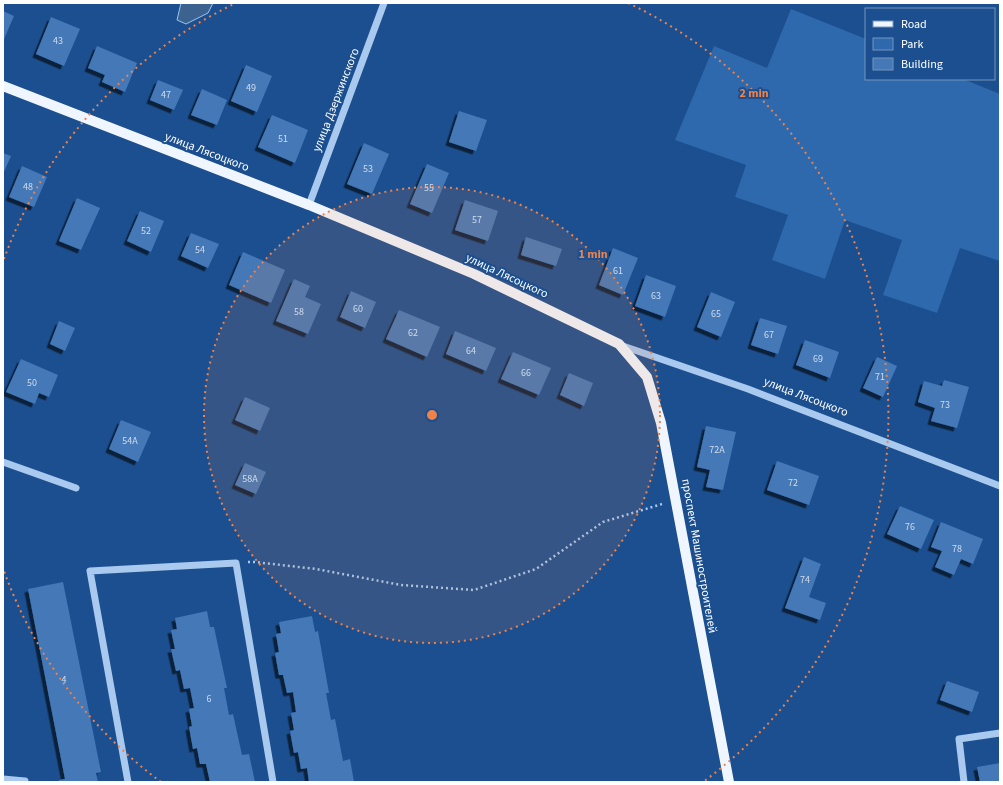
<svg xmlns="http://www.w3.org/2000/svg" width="1003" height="785" viewBox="0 0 1003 785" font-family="'Source Sans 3',sans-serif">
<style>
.green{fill:#2e69ad}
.water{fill:#3c6290;stroke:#9cc4f0}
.building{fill:#4478b7;filter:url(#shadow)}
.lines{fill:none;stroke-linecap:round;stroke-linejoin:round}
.path{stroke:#a9c9ee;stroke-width:2.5;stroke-dasharray:2 3;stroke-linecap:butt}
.minor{stroke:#a9c9ee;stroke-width:7}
.major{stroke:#f0f6ff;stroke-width:10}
.ring{fill:none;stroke:#ee8249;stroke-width:2;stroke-dasharray:2 4}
.labels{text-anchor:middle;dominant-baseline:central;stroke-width:4;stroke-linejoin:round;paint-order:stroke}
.number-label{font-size:10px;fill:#d0dded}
.street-label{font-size:12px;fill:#fff;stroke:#1b4f8f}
.centre{fill:#ee8249;stroke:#1b4f8f;stroke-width:2}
.ring-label{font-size:12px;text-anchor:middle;font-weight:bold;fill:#ee8249;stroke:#1b4f8f;stroke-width:4;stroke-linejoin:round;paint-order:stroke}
</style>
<defs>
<filter id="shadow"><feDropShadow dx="-3.5" dy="3.5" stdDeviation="0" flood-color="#0009"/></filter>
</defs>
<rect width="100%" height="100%" fill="#1b4f8f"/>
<polygon class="green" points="791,9 866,39 866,79 963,79 1000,94 1000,261 960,248 937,313 883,295 902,240 845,220 825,279 772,260 788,215 735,197 746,165 675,140 714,46 767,68"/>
<polygon class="water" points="181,3 213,3 208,13 186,24 177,20"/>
<g class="building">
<polygon points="3,11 14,16 4,39 3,39"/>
<polygon points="51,17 80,29 64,66 36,54"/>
<polygon points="97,46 137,63 125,92 102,82 105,75 88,68"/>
<polygon points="246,65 272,76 257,112 231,101"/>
<polygon points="158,80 183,90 174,110 150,100"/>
<polygon points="202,89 227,100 217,125 191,115"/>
<polygon points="459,111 487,120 476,151 449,142"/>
<polygon points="272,115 308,130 295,163 258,147"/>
<polygon points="364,143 389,154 372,194 347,184"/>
<polygon points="3,153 11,156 3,174"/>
<polygon points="427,164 449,173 432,213 410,204"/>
<polygon points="22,166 47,177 34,207 9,197"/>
<polygon points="77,198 100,208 81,250 59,241"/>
<polygon points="465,200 498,211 488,241 455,230"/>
<polygon points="140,211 164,221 151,252 127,241"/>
<polygon points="191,233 219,244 208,268 181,256"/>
<polygon points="526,237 562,249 556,266 521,255"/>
<polygon points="613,248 638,258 623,295 599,285"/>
<polygon points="243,252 285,270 271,303 229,285"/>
<polygon points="646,275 676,286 665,317 635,306"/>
<polygon points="294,279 310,286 305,297 321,304 308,334 276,321"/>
<polygon points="351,291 376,302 365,328 340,317"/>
<polygon points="711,292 735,302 721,337 697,327"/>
<polygon points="399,310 440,327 427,357 386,339"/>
<polygon points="760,318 787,326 778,354 751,345"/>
<polygon points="59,321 75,328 65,351 50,344"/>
<polygon points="455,331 496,348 486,371 446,354"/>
<polygon points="805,340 839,352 830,378 796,365"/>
<polygon points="513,352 551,368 539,395 501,379"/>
<polygon points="877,357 897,366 883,397 863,388"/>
<polygon points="21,359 58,375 49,397 39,393 35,404 6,392"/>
<polygon points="569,373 593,383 584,406 560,395"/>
<polygon points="944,380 969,387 957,428 931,421 935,408 918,402 924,381 942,386"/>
<polygon points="245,397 270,408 260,431 235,420"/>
<polygon points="121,420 151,432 138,462 109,449"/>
<polygon points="706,426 736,432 723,490 706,487 710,470 697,467"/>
<polygon points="777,461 819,476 809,505 767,490"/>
<polygon points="245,463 266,472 256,494 235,485"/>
<polygon points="900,506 934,520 921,549 887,534"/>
<polygon points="941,522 983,539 973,564 961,559 954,575 935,567 942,551 931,547"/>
<polygon points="804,557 821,564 809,597 826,603 820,620 785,608"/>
<polygon points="63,582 101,772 96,773 98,782 59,782 59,780 65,779 28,589"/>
<polygon points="207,611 210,627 214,627 227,688 224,688 229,715 233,714 242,755 249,754 255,782 210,782 206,764 200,764 197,748 193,749 189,727 192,726 189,709 194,708 190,688 184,689 180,670 176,671 171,649 175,649 171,630 177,629 175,618"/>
<polygon points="312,616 315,632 318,631 329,693 326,693 331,720 335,719 343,761 350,759 354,782 309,782 307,768 301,769 298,752 294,753 290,731 294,730 291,713 296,712 293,692 287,693 283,675 279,675 275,653 279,652 276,634 281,633 279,622"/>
<polygon points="947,681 979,692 972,712 940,700"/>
<polygon points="1000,763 1000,782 980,782 977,767"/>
</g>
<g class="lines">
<polyline class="path" points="248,562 255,562 316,569 401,585 474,590 536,569 603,522 662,504"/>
<g class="minor">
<polyline points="309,205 384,3"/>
<polyline points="620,345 748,389 1000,486"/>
<polyline points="3,462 76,488"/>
<polyline points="3,779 25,781 25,782"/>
<polyline points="128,782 90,571 236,563 273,782"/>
<polyline points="964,782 959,739 1000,733"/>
</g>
<polyline class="major" points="3,86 309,205 474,274 619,344 647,377 661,423 729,782"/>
</g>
<circle cx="432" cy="415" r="228" fill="#ee8249" fill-opacity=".12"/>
<g class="ring">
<circle cx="432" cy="415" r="228"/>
<path d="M161 782A456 456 0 0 1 4 571M4 259A456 456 0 0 1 236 3M628 3A456 456 0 0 1 703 782"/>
</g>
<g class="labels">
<g class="number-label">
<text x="58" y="41">43</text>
<text x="251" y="88">49</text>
<text x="166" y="95">47</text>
<text x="283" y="139">51</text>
<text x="368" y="169">53</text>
<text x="28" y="187">48</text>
<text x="429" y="188">55</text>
<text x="477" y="220">57</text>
<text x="146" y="231">52</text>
<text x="200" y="250">54</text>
<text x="618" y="271">61</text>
<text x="656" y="296">63</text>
<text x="358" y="309">60</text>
<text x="299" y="312">58</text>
<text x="716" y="314">65</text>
<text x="413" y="333">62</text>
<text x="769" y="335">67</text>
<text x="471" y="351">64</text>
<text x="818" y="359">69</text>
<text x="526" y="373">66</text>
<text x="880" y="377">71</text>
<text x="32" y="383">50</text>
<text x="945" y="405">73</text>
<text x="130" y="441">54А</text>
<text x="717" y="450">72А</text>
<text x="250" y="479">58А</text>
<text x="793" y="483">72</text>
<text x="910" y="527">76</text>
<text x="957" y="549">78</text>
<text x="805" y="580">74</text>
<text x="64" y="680">4</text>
<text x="209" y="699">6</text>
</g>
<g class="street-label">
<text transform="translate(336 100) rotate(-69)">улица Дзержинского</text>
<text transform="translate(207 152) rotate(21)">улица Лясоцкого</text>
<text transform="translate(507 276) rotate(25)">улица Лясоцкого</text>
<text transform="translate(806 397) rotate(21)">улица Лясоцкого</text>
<text transform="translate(699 556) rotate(80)">проспект Машиностроителей</text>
</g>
</g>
<circle cx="432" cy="415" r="6" class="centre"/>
<g class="ring-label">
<text x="754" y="97">2 min</text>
<text x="593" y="258">1 min</text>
</g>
<rect width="1003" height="785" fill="none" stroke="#ffffff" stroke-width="8"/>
<rect x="865" y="8" width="130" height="72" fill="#1b4f8f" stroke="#7695bc"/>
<rect x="873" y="21" width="20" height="6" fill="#f0f6ff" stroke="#7695bc"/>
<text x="901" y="28" font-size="12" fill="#ffffff">Road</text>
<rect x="873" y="38" width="20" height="12" fill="#2e69ad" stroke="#7695bc"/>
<text x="901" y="48" font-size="12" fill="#ffffff">Park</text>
<rect x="873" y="58" width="20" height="12" fill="#4478b7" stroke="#7695bc"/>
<text x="901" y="68" font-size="12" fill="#ffffff">Building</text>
</svg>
